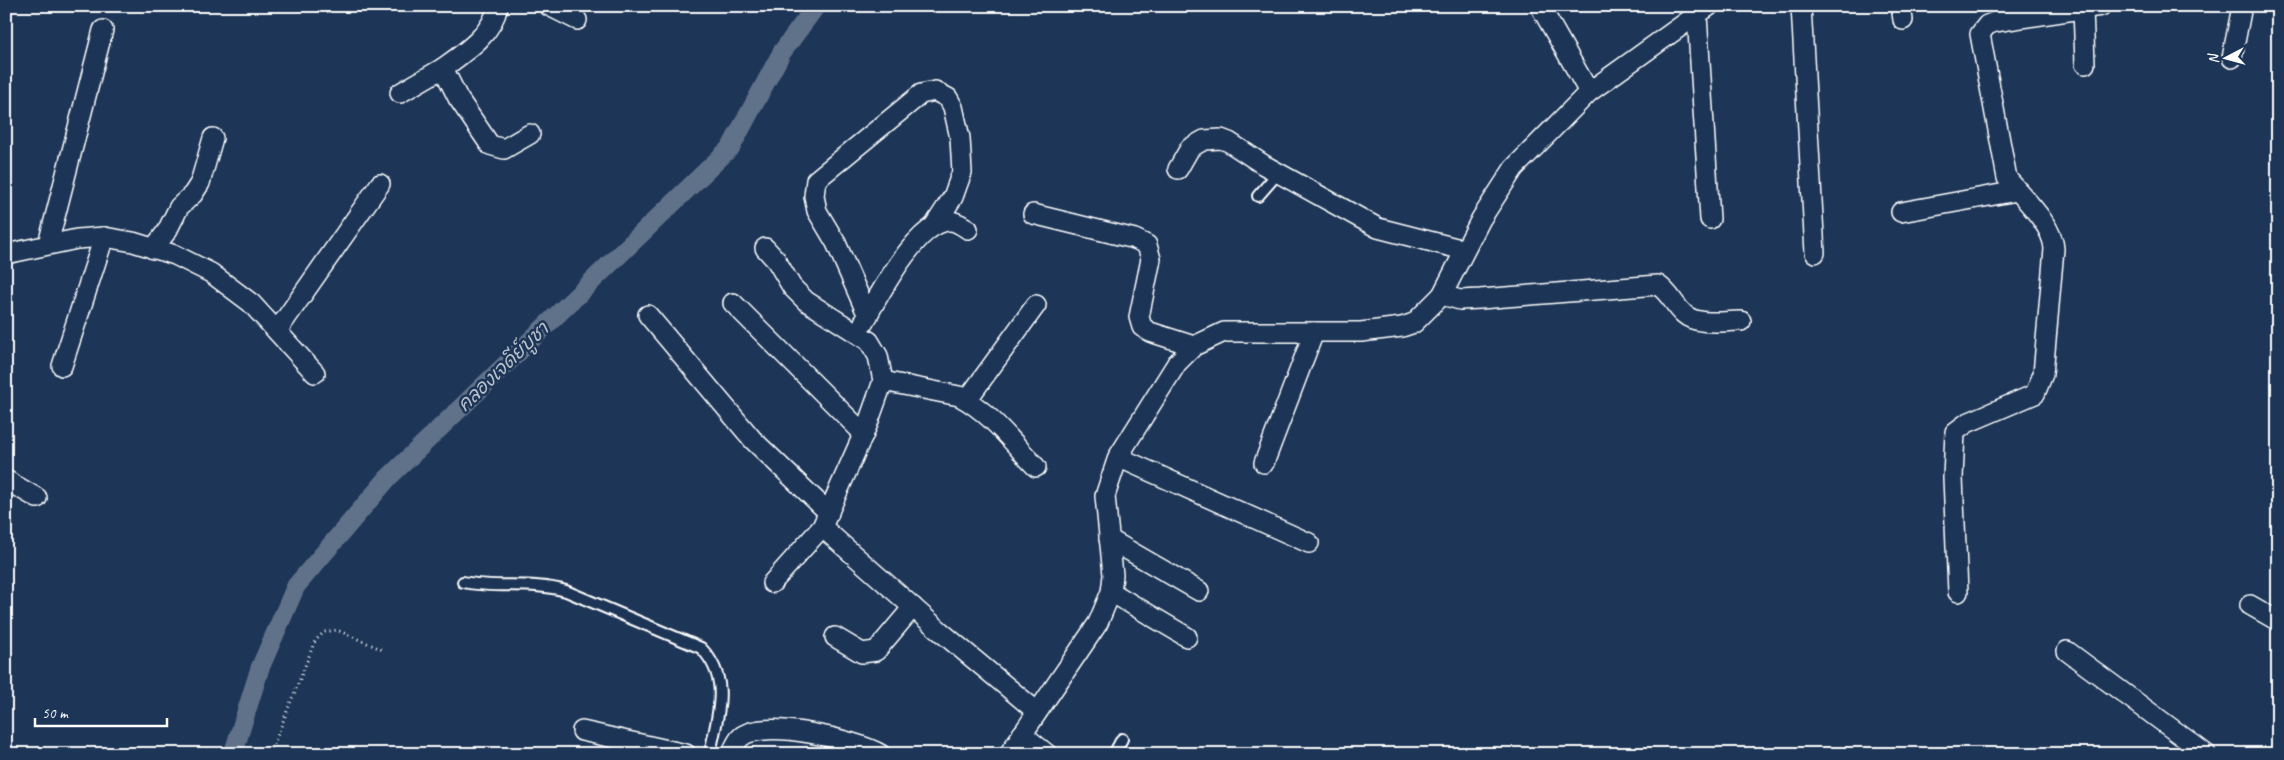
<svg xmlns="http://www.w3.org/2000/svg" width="2284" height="760" viewBox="0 0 2284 760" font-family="Caveat,'Playpen Sans Thai',sans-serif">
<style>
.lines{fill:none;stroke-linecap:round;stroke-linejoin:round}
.canal{stroke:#617289;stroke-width:19}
.service-casing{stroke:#fff;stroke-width:14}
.minor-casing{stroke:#fff;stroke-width:22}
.path{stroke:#fff;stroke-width:3;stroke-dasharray:1 4;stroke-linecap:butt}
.service{stroke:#1d3557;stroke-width:10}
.minor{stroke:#1d3557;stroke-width:19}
.labels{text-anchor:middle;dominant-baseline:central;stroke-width:5;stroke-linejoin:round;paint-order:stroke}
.water-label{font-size:19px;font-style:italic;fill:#b8c0ca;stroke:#1d3557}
</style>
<rect width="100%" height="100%" fill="#1d3557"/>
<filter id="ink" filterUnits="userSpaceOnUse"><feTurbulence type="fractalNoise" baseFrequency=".02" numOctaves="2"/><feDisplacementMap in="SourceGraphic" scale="10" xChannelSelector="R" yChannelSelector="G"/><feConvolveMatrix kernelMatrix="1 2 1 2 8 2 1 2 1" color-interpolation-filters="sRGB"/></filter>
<g filter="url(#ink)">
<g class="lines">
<polyline class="canal" points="233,754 260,668 296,586 388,478 731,147 782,52 816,6"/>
<defs>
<g id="service">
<polyline points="1258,196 1278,173"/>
<path d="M463,582C498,589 532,581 566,591L701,648C732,680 717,715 710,754"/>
<polyline points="1114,754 1122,739"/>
</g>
<g id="minor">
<path d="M498,6C492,35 465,52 443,68L458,98L490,145L504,149L530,134"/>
<polyline points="549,6 577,20"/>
<polyline points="1540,6 1589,92"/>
<polyline points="1801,6 1815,253"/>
<polyline points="1901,6 1903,20"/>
<polyline points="2083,8 2085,64"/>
<polyline points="1697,15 1710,219"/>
<polyline points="2232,58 2242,6"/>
<polyline points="400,93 443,68"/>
<polyline points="1178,169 1190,148 1204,140 1221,139 1229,142 1264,165 1378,228 1464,250"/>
<polyline points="1901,212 2017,191"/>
<polyline points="1033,214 1135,239 1147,245 1151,259 1139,317 1142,327 1150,332 1194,346"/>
<polyline points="48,244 103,30"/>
<polyline points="765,248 776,260 792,287 806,301 869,341 878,356 883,381 867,426 822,527 772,583"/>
<polyline points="153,249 167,231 179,207 193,194 200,183 213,138"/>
<polyline points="6,254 77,239 104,237 133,242 175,255 211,273 251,303 315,373"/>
<path d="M1442,295L1460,300L1480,299L1658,285C1670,293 1674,305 1684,314C1697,326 1725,321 1741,321"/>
<polyline points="733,303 864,434"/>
<polyline points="648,315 753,440 829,513"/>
<polyline points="868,316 836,243 817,211 814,196 816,180 921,94 935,91 948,98 953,107 960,138 962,172 953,197 934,226"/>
<path d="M864,322C878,296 918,221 950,221C956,221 963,226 968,229"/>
<polyline points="277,331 380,184"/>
<polyline points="62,366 104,237"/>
<path d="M883,381L959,396C990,412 1012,442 1036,467"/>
<polyline points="967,400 1036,305"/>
<polyline points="1118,457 1309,543"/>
<polyline points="1264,463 1314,332"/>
<polyline points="6,480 37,498"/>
<polyline points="822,527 940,631 1036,711"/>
<polyline points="1109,539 1199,591"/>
<polyline points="1111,592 1187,637"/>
<path d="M1958,592L1953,478L1955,432L1967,423L2035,394L2043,374L2054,249C2053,224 2021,196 2007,178L1980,34L1987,25L1995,22L2101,6"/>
<polyline points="2250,605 2278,621"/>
<polyline points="835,637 862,653 876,651 913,607"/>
<polyline points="2067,651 2206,754"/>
<polyline points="582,731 686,754"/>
<polyline points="1022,734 1047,754"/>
<path d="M731,754C734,749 737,740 741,737C763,718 857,740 880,754"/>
<polyline points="1009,754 1098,623 1111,592 1113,575 1105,496 1118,457 1177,363 1194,346 1224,332 1361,332 1402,327 1414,323 1442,295 1481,219 1514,168 1589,92 1709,6"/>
</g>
</defs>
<use href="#service" class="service-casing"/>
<use href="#minor" class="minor-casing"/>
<polyline class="path" points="270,754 315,641 324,632 337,630 383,650"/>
<use href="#service" class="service"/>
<use href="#minor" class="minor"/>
</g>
</g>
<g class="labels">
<g class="water-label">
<text transform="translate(503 367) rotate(-44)">คลองเจดีย์บูชา</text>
</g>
</g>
<rect width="2284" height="760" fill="none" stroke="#1d3557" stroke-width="25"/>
<rect x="12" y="12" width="2259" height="735" fill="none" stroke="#fff" stroke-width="2" filter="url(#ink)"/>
<g transform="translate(2226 58) rotate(264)" stroke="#1d3557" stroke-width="4" paint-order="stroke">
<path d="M0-4L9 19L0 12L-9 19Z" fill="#ffffff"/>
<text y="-8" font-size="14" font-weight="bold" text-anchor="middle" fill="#ffffff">N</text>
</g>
<path d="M35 718v8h132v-8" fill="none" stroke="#ffffff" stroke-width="2.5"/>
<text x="42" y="718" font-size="15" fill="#ffffff" stroke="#1d3557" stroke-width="4" paint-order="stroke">50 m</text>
</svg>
